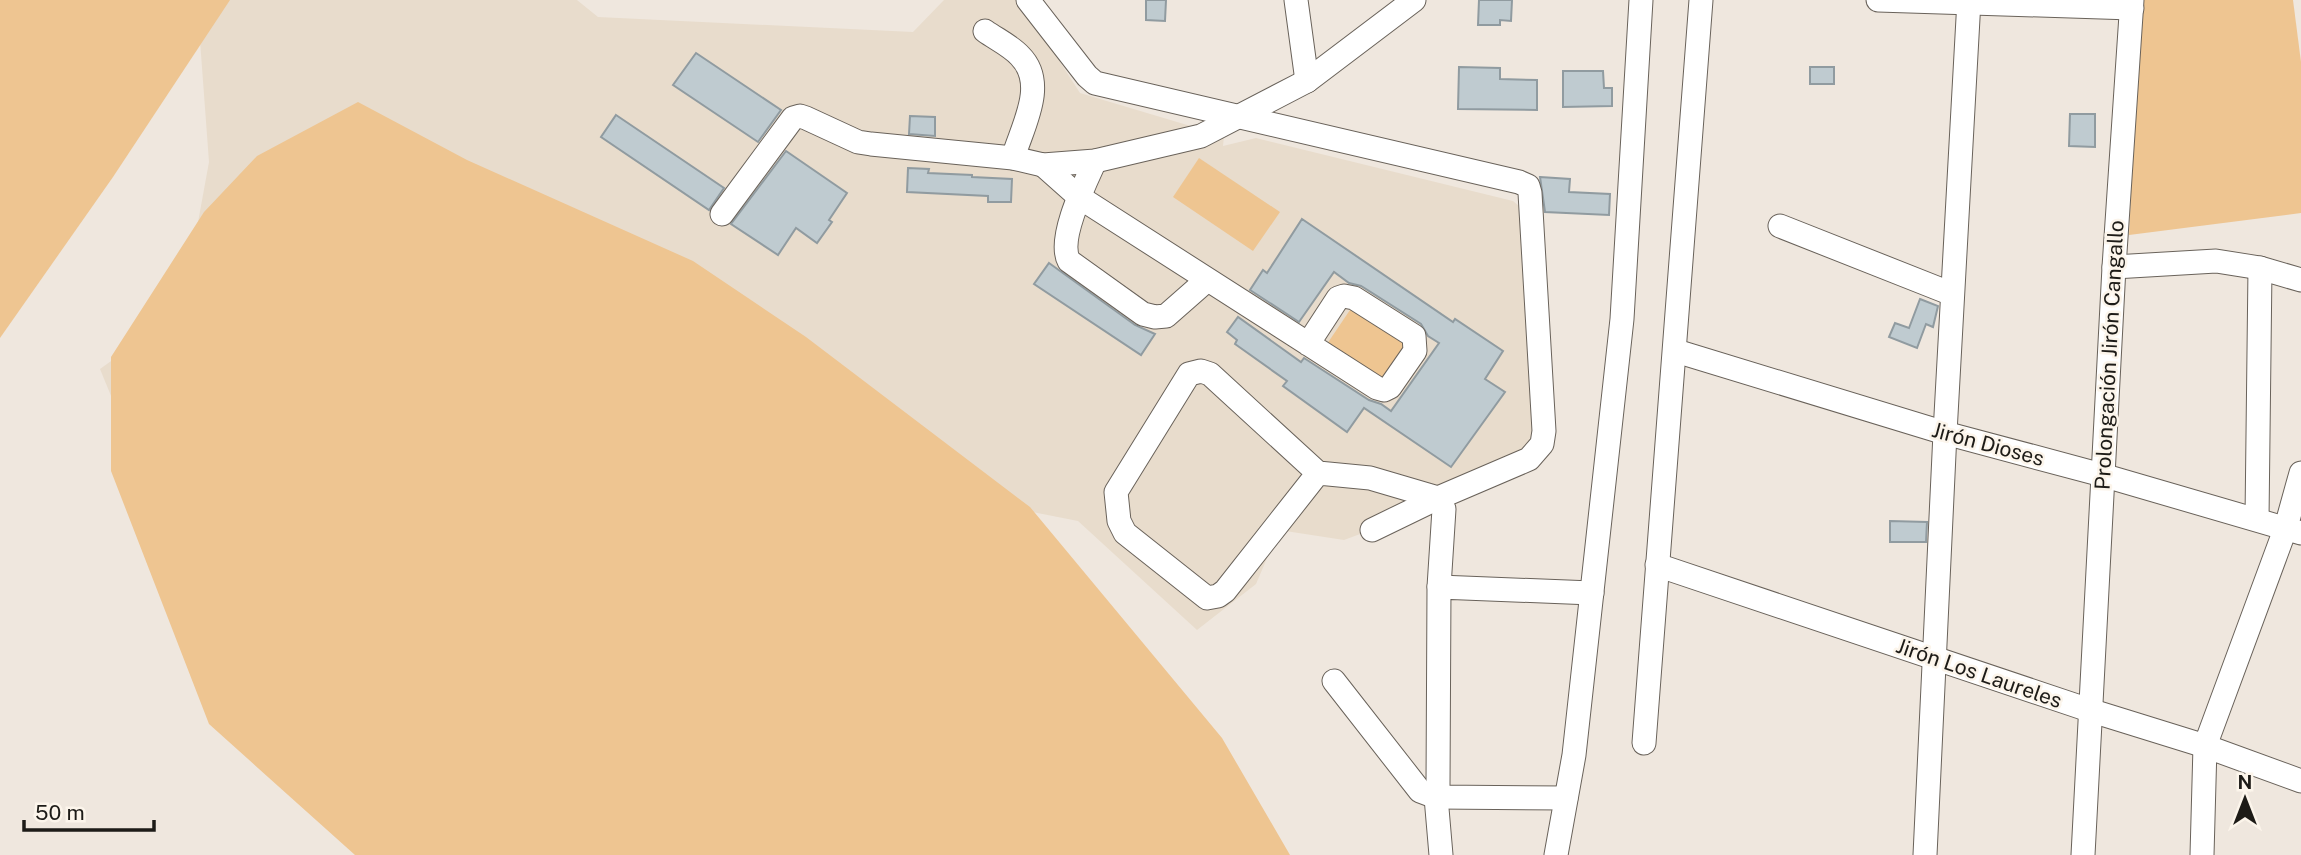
<svg xmlns="http://www.w3.org/2000/svg" width="2301" height="855" viewBox="0 0 2301 855" font-family="'Public Sans',sans-serif">
<style>
.built{fill:#e8dccc}
.green{fill:#eec591}
.building{fill:#bfcbd0;stroke:#909ba0;stroke-width:2}
.lines{fill:none;stroke-linecap:round;stroke-linejoin:round}
.minor-casing{stroke:#69625a;stroke-width:25}
.minor{stroke:#fff;stroke-width:23}
.labels{text-anchor:middle;dominant-baseline:central;stroke-width:5;stroke-linejoin:round;paint-order:stroke}
.street-label{font-size:21px;fill:#1d1b17;stroke:#fcf5eb}
</style>
<rect width="100%" height="100%" fill="#efe7de"/>
<polygon class="built" points="197,0 577,0 598,17 913,32 944,0 1020,0 1080,93 1224,136 1223,146 1256,138 1513,201 1533,218 1537,451 1525,473 1344,540 1279,530 1256,584 1197,630 1078,521 861,478 159,513 100,369 182,310 209,162"/>
<g class="green">
<polygon points="0,0 230,0 113,177 0,338"/>
<polygon points="2140,0 2293,0 2301,62 2301,213 2129,235"/>
<polygon points="358,102 467,160 693,261 806,337 1030,507 1222,738 1290,855 355,855 209,724 111,471 111,357 204,212 257,156"/>
<polygon points="1199,158 1280,212 1253,251 1173,197"/>
<polygon points="1352,307 1408,344 1383,381 1327,344"/>
</g>
<g class="building">
<polygon points="1146,0 1166,0 1165,21 1146,20"/>
<polygon points="1479,0 1512,0 1511,21 1500,20 1500,25 1478,25"/>
<polygon points="696,53 781,110 758,142 673,85"/>
<polygon points="1459,67 1500,68 1500,79 1537,80 1537,110 1458,109"/>
<rect x="1810" y="67" width="24" height="17"/>
<polygon points="1563,71 1603,71 1604,88 1612,88 1612,106 1563,107"/>
<polygon points="2070,114 2095,114 2095,147 2069,146"/>
<polygon points="616,115 724,188 709,210 601,137"/>
<polygon points="910,116 935,117 935,136 909,134"/>
<polygon points="786,151 847,193 829,220 832,222 817,243 796,228 778,255 731,224"/>
<polygon points="908,168 929,169 928,173 972,175 972,177 1012,179 1011,202 988,202 988,196 907,192"/>
<polygon points="1540,177 1570,179 1569,192 1610,194 1609,215 1545,212"/>
<polygon points="1302,219 1453,322 1455,319 1503,351 1485,379 1505,392 1451,467 1364,408 1347,432 1283,386 1287,381 1235,344 1237,340 1227,332 1238,317 1301,362 1304,358 1369,400 1381,404 1391,411 1439,343 1428,336 1421,324 1361,286 1349,283 1334,272 1299,322 1250,290 1263,270 1267,273"/>
<polygon points="1049,263 1135,325 1155,334 1141,355 1034,284"/>
<polygon points="1920,299 1938,306 1933,327 1926,324 1917,348 1889,337 1895,323 1909,328"/>
<polygon points="1890,521 1927,522 1926,542 1890,542"/>
</g>
<g class="lines">
<defs>
<g id="minor">
<polyline points="1028,0 1087,76 1095,83 1519,182 1528,186 1530,193 1544,431 1542,444 1529,459 1438,498 1372,530"/>
<polyline points="1296,0 1307,81"/>
<polyline points="1878,0 2132,8"/>
<path d="M985,31C996,39 1011,46 1020,56C1048,84 1022,127 1013,158"/>
<path d="M1095,161C1085,183 1057,239 1069,261L1143,314L1155,317L1166,316L1207,280"/>
<polyline points="1043,165 1079,197 1377,388 1384,390 1390,387 1415,351 1414,336 1354,298 1344,296 1338,298 1308,344"/>
<polyline points="722,214 793,118 800,116 806,118 858,142 871,144 1013,158 1043,165 1095,161 1201,136 1307,81 1414,0"/>
<polyline points="1780,226 1952,294"/>
<polyline points="2114,267 2216,261 2260,268 2301,280"/>
<polyline points="1676,351 1945,433 2102,475 2301,533"/>
<polyline points="1318,473 1225,591 1218,596 1207,598 1125,533 1119,521 1116,492 1189,374 1201,371 1210,374 1318,473 1370,478 1438,498 1444,509 1439,587"/>
<polyline points="2257,519 2260,268"/>
<polyline points="1657,565 2089,710 2205,746 2301,781"/>
<polyline points="1334,681 1420,791 1436,797 1566,798"/>
<polyline points="1644,743 1701,0"/>
<polyline points="1441,855 1436,797 1438,786 1439,587 1592,593"/>
<polyline points="1556,855 1574,755 1622,319 1641,0"/>
<polyline points="1925,855 1945,433 1969,0"/>
<polyline points="2083,855 2114,267 2132,0"/>
<polyline points="2202,855 2205,746 2286,527 2301,473"/>
</g>
</defs>
<use href="#minor" class="minor-casing"/>
<use href="#minor" class="minor"/>
</g>
<g class="labels">
<g class="street-label">
<text transform="translate(2109 355) rotate(-87)">Prolongación Jirón Cangallo</text>
<text transform="translate(1988 444) rotate(15)">Jirón Dioses</text>
<text transform="translate(1979 673) rotate(19)">Jirón Los Laureles</text>
</g>
</g>
<g transform="translate(2245 799)" stroke="#fcf5eb" stroke-width="5" paint-order="stroke">
<path d="M0-5L12 26L0 18L-12 26Z" fill="#1d1b17"/>
<text y="-10" font-size="19" font-weight="bold" text-anchor="middle" fill="#1d1b17">N</text>
</g>
<path d="M24 820v10h130v-10" fill="none" stroke="#1d1b17" stroke-width="3.5"/>
<text x="35" y="820" font-size="21" fill="#1d1b17" stroke="#fcf5eb" stroke-width="5" paint-order="stroke">50 m</text>
</svg>
